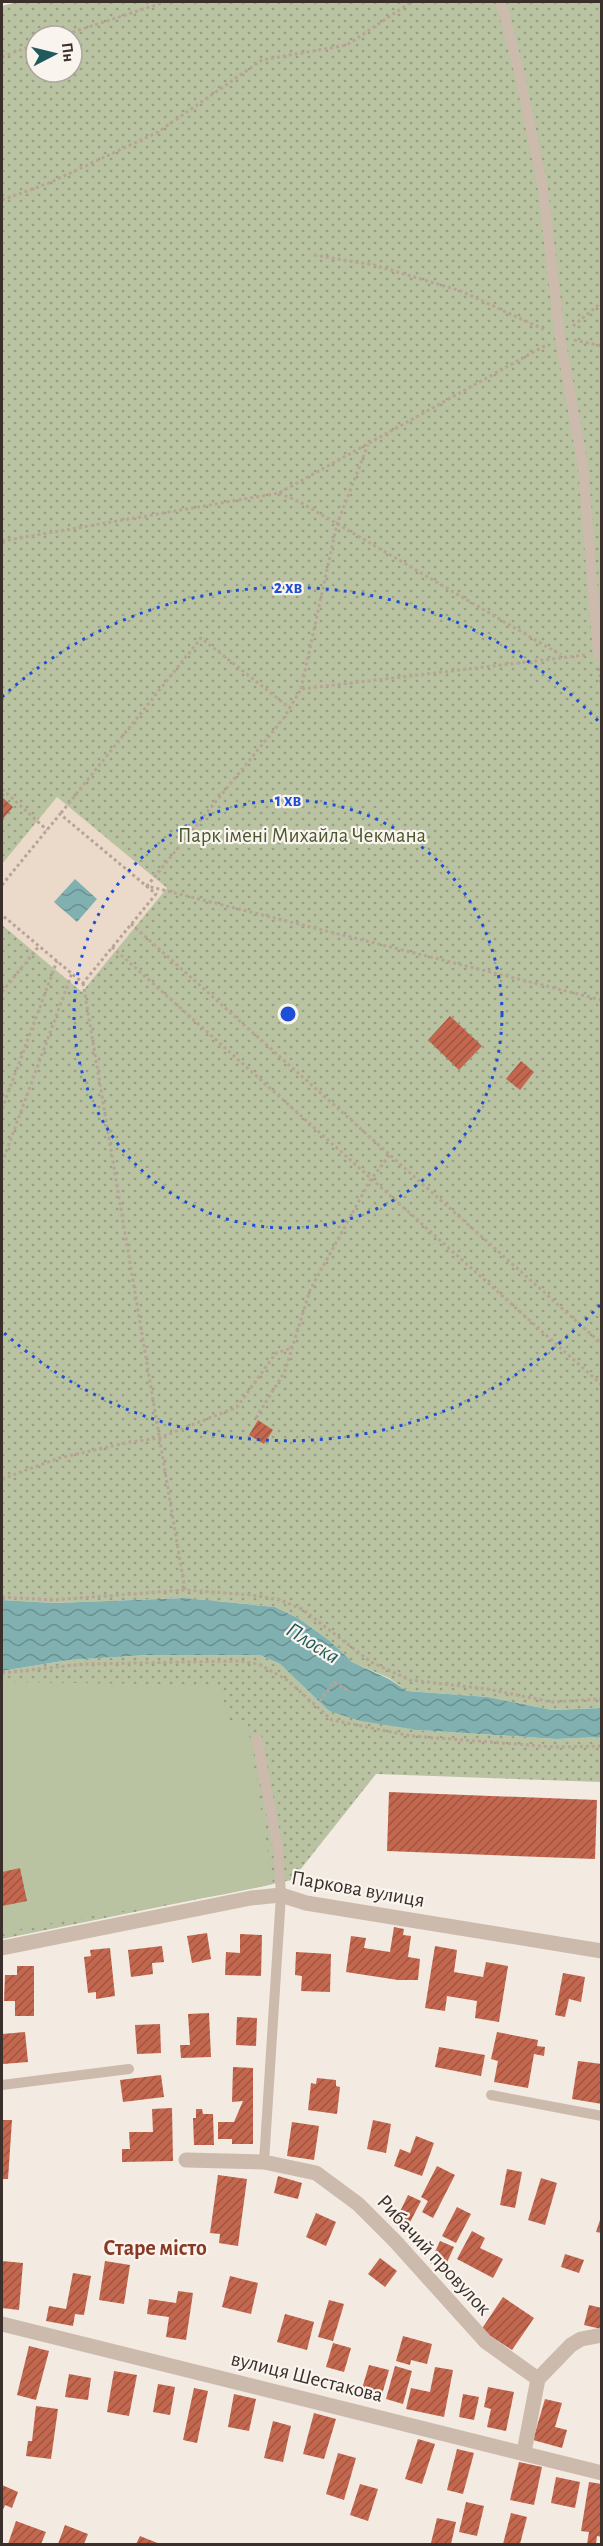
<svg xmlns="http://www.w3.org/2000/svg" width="603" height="2546" viewBox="0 0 603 2546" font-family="'Alegreya Sans',sans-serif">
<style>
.park{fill:url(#park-dots);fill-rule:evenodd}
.pitch{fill:#b9c3a1}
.plaza{fill:#ebdac9}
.water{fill:url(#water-waves)}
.building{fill:url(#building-hatch)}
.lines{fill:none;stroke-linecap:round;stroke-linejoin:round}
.path{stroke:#b8a497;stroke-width:3;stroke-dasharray:3 3;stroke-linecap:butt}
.service{stroke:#ccbaad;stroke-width:10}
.minor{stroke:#ccbaad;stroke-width:15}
.ring{fill:none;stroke:#1d4ed8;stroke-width:3;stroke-dasharray:3 6}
.labels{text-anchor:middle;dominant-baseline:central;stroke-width:4.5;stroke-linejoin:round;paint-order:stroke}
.park-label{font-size:21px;fill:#4b582f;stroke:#faf4ee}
.street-label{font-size:21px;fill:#3a2f2b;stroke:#faf4ee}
.water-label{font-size:22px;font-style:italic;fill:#215a5c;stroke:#faf4ee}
.neighbourhood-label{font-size:22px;font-weight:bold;fill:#883925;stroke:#faf4ee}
.centre{fill:#1d4ed8;stroke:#faf4ee;stroke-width:3}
.ring-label{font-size:18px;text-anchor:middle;font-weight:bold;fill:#1d4ed8;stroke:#faf4ee;stroke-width:4.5;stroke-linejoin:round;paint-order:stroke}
</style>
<defs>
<pattern id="park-dots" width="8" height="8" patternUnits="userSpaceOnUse" patternTransform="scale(1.5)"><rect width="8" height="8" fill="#b9c3a1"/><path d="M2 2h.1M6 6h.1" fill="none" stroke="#979f83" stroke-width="1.8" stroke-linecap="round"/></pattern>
<pattern id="water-waves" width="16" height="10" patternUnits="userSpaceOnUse" patternTransform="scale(1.5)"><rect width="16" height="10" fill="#80b0b0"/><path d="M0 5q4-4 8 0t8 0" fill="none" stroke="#6a908f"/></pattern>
<pattern id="building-hatch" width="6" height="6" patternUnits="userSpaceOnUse" patternTransform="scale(1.5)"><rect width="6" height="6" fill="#c4674f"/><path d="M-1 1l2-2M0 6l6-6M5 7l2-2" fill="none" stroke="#a05542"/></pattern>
</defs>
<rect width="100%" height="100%" fill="#f3eae1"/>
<g class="park">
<path d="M17,2H601V1708L552,1710L488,1697L407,1691L389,1678L352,1662L330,1641L298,1618L275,1607L185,1598L55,1603L2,1600V6ZM36,36H72V72H36Z"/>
<polygon points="148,1655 260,1655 280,1664 329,1711 418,1730 556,1739 601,1737 601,1782 376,1774 292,1880 2,1939 2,1671 69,1660"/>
</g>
<path class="pitch" d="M2,1682L220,1685L228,1720L247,1722L273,1884C184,1905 92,1913 2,1933Z"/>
<polygon class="plaza" points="57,797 167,888 82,992 2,925 2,864"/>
<g class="water">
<polygon points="75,879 97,899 77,922 54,902"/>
<polygon points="185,1598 275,1607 298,1618 330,1641 352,1662 389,1679 407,1691 488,1697 552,1710 601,1708 601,1737 556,1739 418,1730 361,1721 329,1711 280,1664 260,1655 148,1655 69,1660 2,1671 2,1600 55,1603"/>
</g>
<g class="building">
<polygon points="2,797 13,807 2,820"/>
<polygon points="450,1016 482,1046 459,1070 428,1040"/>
<polygon points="521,1061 534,1072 520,1090 506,1079"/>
<polygon points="258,1420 273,1430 264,1444 249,1435"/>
<polygon points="389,1792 597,1800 595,1859 387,1851"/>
<polygon points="20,1868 27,1901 2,1906 2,1872"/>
<polygon points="394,1927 404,1929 403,1935 411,1936 408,1957 420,1959 418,1980 398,1980 346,1972 351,1936 366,1938 364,1948 390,1952"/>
<polygon points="207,1933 211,1959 192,1963 187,1936"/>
<polygon points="240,1934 262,1935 261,1976 225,1975 226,1952 240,1953"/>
<polygon points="162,1946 164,1962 152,1963 153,1974 131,1977 128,1950"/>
<polygon points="435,1946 457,1950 454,1972 483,1977 486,1962 508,1966 499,2022 475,2018 477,2001 447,1996 445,2011 425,2008"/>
<polygon points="110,1948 115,1996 96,1999 96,1992 88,1993 84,1957 91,1956 90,1950"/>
<polygon points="296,1952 331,1954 330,1992 301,1991 302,1976 295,1975"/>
<polygon points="17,1966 34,1966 34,2016 15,2016 15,2001 4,2001 5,1975 17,1975"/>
<polygon points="563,1973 585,1977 581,2002 569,1999 565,2017 555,2015"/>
<polygon points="209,2013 211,2057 181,2058 180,2045 190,2045 188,2014"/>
<polygon points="237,2017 257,2018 256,2046 236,2045"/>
<polygon points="160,2024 161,2053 137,2054 135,2025"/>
<polygon points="25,2032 28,2062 3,2064 2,2034"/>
<polygon points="497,2032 538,2040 537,2046 545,2047 544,2056 534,2054 528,2088 494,2082 498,2061 491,2059"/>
<polygon points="439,2047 485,2055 481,2076 435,2067"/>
<polygon points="578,2061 602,2064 602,2104 572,2099"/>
<polygon points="233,2067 253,2068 253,2144 232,2144 232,2139 218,2139 218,2122 234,2122 243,2101 232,2102"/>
<polygon points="161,2075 164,2097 123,2102 120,2080"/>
<polygon points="317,2078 336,2080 336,2086 340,2087 337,2114 308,2110 311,2083 316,2084"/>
<polygon points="172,2108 173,2161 122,2162 122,2149 130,2149 129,2132 153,2132 152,2109"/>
<polygon points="196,2109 202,2109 203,2114 213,2114 214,2145 194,2145 193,2118 196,2118"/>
<polygon points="2,2120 12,2120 8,2179 2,2179"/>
<polygon points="373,2120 391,2124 386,2153 367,2149"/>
<polygon points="292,2122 319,2126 314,2160 287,2156"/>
<polygon points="416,2136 434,2143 422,2176 394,2166 400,2149 410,2153"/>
<polygon points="437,2166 455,2175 433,2218 422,2212 428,2201 421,2197"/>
<polygon points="507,2169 522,2172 515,2208 500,2205"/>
<polygon points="218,2175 247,2179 238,2246 219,2243 220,2234 210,2233"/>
<polygon points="278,2176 302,2183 298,2199 274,2193"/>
<polygon points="541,2178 557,2183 545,2225 528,2220"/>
<polygon points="408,2195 421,2201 407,2228 395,2222"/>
<polygon points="457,2207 471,2214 456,2243 442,2236"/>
<polygon points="316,2213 336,2222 326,2246 306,2237"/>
<polygon points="602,2214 602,2233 596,2232"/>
<polygon points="472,2231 485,2238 480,2248 503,2259 493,2278 457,2259"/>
<polygon points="440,2241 454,2247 444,2269 430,2263"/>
<polygon points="565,2254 584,2260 579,2273 561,2267"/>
<polygon points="380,2258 397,2271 385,2287 368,2274"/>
<polygon points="2,2261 23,2263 19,2310 2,2308"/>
<polygon points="105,2261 130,2265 124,2304 99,2300"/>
<polygon points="73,2273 91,2276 84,2315 75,2314 73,2326 46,2321 49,2306 66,2309"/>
<polygon points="230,2276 258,2283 251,2314 222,2307"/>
<polygon points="178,2291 193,2293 186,2340 166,2337 169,2317 147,2314 149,2299 176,2303"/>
<polygon points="503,2297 534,2318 512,2350 481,2330"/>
<polygon points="329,2300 344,2304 333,2341 318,2337"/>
<polygon points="589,2305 602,2308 601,2329 584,2325"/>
<polygon points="285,2314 314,2322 307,2350 277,2342"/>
<polygon points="403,2336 432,2344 427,2364 411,2360 410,2365 396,2361"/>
<polygon points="333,2343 351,2348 344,2372 326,2367"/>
<polygon points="29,2346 49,2351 36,2400 17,2395"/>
<polygon points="369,2365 389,2370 381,2398 361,2392"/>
<polygon points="395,2366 412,2371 403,2404 386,2399"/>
<polygon points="435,2367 453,2370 444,2417 406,2409 411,2388 430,2392"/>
<polygon points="114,2371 137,2375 129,2416 107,2412"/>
<polygon points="69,2374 91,2378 88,2400 65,2397"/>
<polygon points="158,2384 175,2387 170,2415 153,2412"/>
<polygon points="488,2387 514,2392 506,2431 487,2427 491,2409 484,2407"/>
<polygon points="194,2388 208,2391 197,2443 183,2440"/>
<polygon points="234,2394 256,2399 249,2431 228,2427"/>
<polygon points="463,2394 479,2397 474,2420 459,2417"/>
<polygon points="545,2399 562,2403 555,2427 567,2430 562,2448 533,2440"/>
<polygon points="36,2406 58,2409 51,2459 26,2456 28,2441 32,2441"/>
<polygon points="314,2413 336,2419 324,2459 303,2454"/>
<polygon points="273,2421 291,2426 283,2462 264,2458"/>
<polygon points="418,2439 435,2444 422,2484 405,2479"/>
<polygon points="457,2449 474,2453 463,2494 447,2490"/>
<polygon points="338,2453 356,2458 344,2500 326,2494"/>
<polygon points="519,2462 542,2467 534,2505 510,2500"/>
<polygon points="556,2477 580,2482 575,2508 551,2503"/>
<polygon points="589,2482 602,2484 602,2537 597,2536 596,2544 587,2544 589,2532 581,2531"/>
<polygon points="360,2484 378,2489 368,2521 350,2515"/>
<polygon points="2,2485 18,2492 12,2508 5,2505 2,2512"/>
<polygon points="466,2502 484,2506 477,2536 459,2532"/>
<polygon points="511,2513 527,2517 520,2544 503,2544"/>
<polygon points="437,2518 456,2522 451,2544 431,2543"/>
<polygon points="16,2521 46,2532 41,2544 8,2544"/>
<polygon points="65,2525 88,2534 84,2544 58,2544"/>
<polygon points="140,2536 160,2544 136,2544"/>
</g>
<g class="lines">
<g class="path">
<polyline points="61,36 165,2"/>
<polyline points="2,57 36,44"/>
<polyline points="2,200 49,183 158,132 262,60 347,45 411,2"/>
<polyline points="314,255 374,265 461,291 545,330"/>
<polyline points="573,326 602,302"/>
<polyline points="574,340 602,346"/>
<polyline points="279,493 300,502 561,655"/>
<polyline points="2,541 279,493 548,344"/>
<polyline points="585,655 301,689 283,719 147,886 602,1000"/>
<polyline points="599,668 602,690"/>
<polyline points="301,689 337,524 368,445"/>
<polyline points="2,789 47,830"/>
<polyline points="61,813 201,638 290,708"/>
<polyline points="2,885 60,814 156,894 83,983 2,915"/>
<polyline points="131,924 602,1344"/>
<polyline points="112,947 602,1385"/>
<polyline points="83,983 185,1590"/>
<polyline points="2,992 39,946"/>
<polyline points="2,1109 57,961"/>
<polyline points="2,1163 72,973"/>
<polyline points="256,1418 285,1371 310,1290 371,1179 390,1155"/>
<polyline points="2,1479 59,1458 130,1442 159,1438 237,1407 276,1353 292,1348"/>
<polyline points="2,1597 53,1600 185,1590 252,1595 280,1600 302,1609 371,1662 410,1680 487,1689 552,1702 602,1699"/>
<polyline points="2,1673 84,1664 239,1661 259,1664 287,1680 332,1720 411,1736 555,1747 602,1746"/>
<polyline points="320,1701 334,1682 350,1692"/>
</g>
<g class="service">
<polyline points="501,2 519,71 543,189 560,337 583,466 598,654"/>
<polyline points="257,1739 278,1849 281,1895 264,2162"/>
<polyline points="2,2085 129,2069"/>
<polyline points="491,2095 602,2116"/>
</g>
<g class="minor">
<polyline points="2,1948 251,1898 281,1895 306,1903 602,1951"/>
<polyline points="186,2160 264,2162 316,2173 358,2204 395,2241 486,2342 538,2379"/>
<polyline points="2,2324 602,2473"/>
<polyline points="524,2452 538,2379 571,2345 581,2339 602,2335"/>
</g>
</g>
<g class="ring">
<circle cx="288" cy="1014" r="214"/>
<path d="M600 1305A427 427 0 0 1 2 1331M2 697A427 427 0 0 1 600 723"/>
</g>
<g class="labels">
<g class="park-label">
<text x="302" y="835">Парк імені Михайла Чекмана</text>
</g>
<g class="street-label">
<text transform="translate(358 1889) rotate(10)">Паркова вулиця</text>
<text transform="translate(434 2255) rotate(47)">Рибачий провулок</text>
<text transform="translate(307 2377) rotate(14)">вулиця Шестакова</text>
</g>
<g class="water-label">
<text transform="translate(313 1643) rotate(32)">Плоска</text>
</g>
<g class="neighbourhood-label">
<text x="155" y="2248">Старе місто</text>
</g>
</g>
<circle cx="288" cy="1014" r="9" class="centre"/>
<g class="ring-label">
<text x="288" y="593">2 хв</text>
<text x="288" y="806">1 хв</text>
</g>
<rect width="603" height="2546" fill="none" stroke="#3a2f2b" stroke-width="6"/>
<g transform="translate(54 54) rotate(83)"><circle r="28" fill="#faf4ee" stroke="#ada5a0" stroke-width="1.5"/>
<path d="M0-4.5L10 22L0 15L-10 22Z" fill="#215a5c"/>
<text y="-9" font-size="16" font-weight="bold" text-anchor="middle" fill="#3a2f2b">Пн</text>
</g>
</svg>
